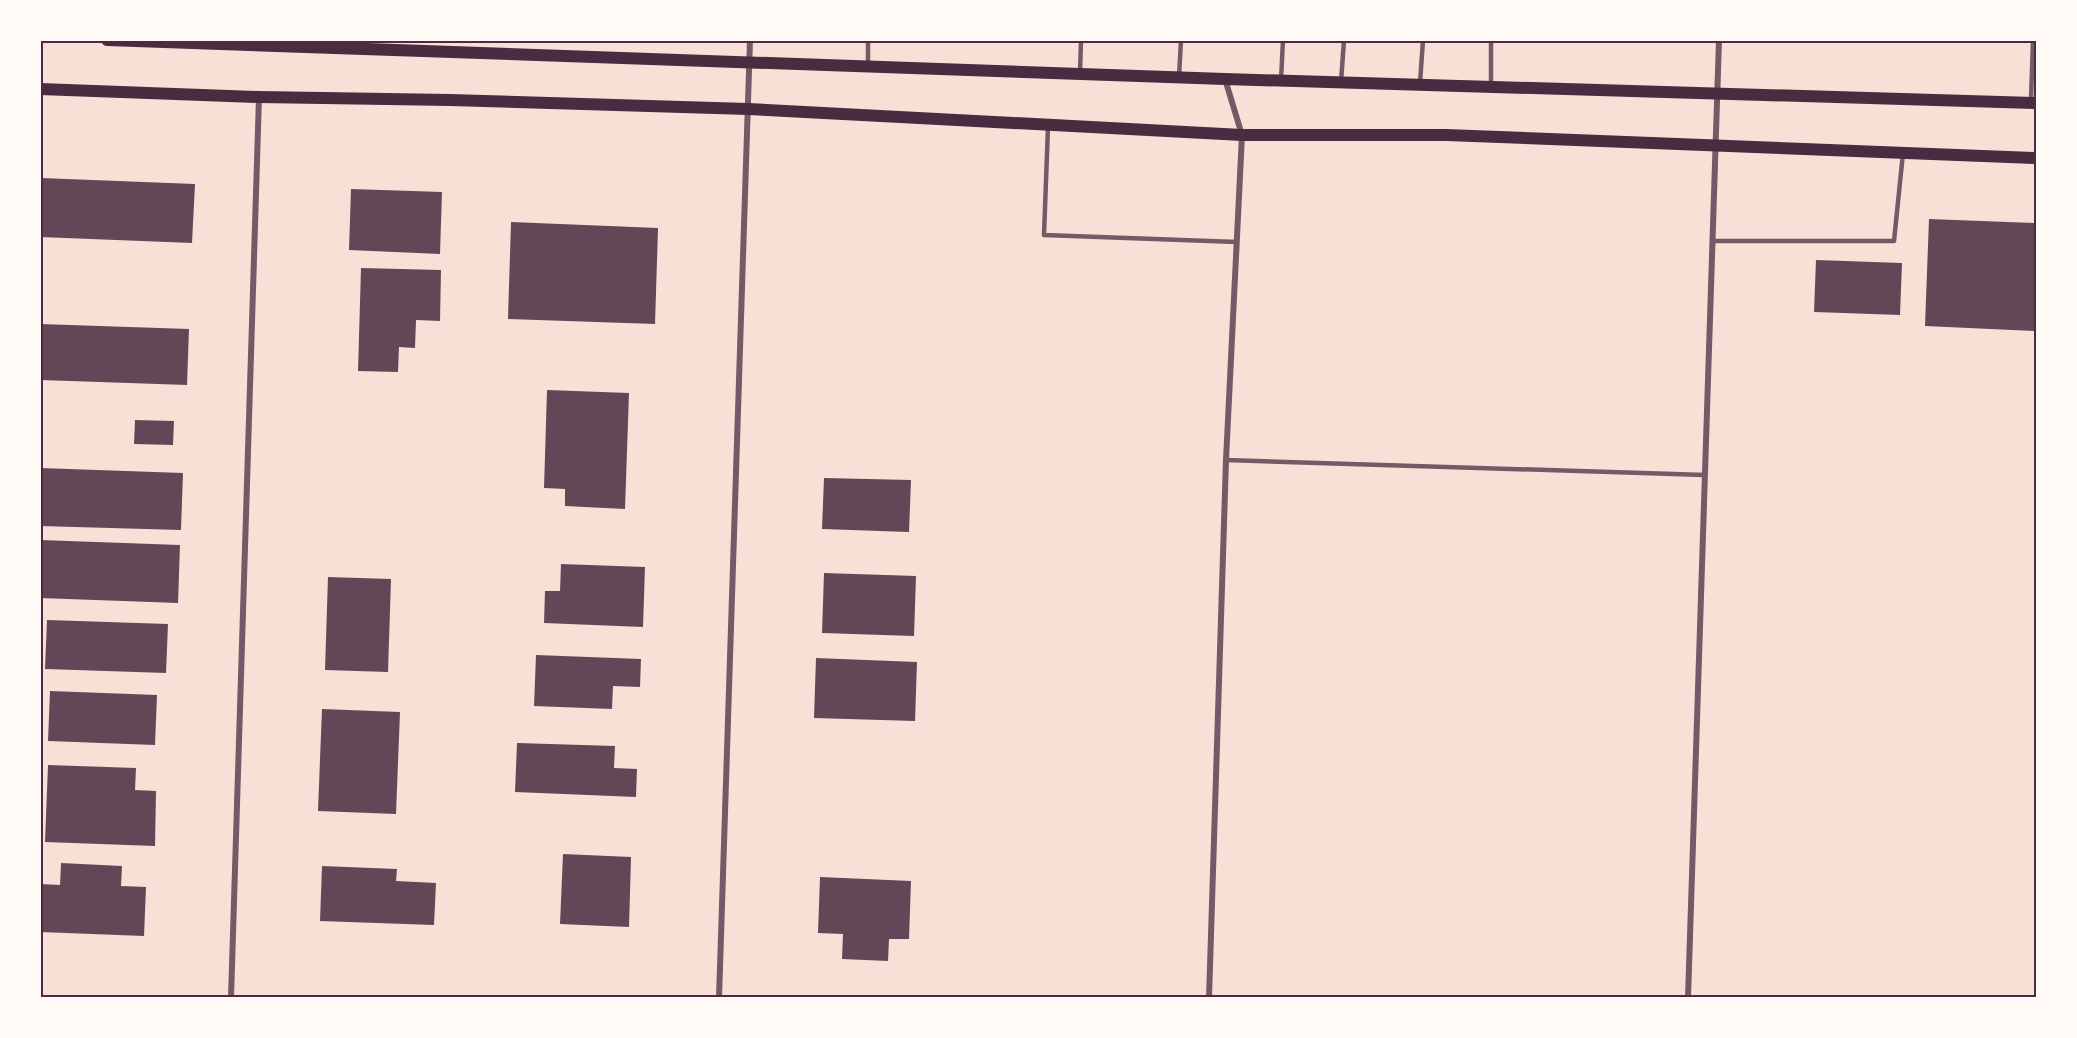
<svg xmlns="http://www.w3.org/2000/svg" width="2077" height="1038" viewBox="0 0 2077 1038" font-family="'Exo 2',sans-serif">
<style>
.building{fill:#644757}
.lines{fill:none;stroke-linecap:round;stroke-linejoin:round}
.service{stroke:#755966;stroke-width:4.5}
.minor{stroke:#755966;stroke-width:6}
.secondary{stroke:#4a2c40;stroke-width:12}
.neatline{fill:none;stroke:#4a2c40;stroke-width:2}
</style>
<rect width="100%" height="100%" fill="#f7e1d7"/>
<g class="building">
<polygon points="41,178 195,184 192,243 40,237"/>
<polygon points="351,189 442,192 440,254 349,250"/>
<polygon points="1929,219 2036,223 2036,331 1925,326"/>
<polygon points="511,222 658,228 655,324 508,319"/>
<polygon points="1816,260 1902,263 1900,315 1814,312"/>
<polygon points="361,268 441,270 440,321 416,320 415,348 399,347 398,372 358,371"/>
<polygon points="40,324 189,329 187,385 40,380"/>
<polygon points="547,390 629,393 625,509 565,506 565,489 544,488"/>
<polygon points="135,420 174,421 173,445 134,444"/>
<polygon points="40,468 183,473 181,530 40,526"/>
<polygon points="824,478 911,480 909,532 822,529"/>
<polygon points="40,540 180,545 178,603 40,598"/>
<polygon points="561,564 645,567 643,627 544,623 545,591 560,591"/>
<polygon points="824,573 916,576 914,636 822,633"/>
<polygon points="328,577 391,579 388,672 325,670"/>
<polygon points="47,620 168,624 166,673 45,669"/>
<polygon points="536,655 641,659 640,687 613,686 612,709 534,706"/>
<polygon points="816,658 917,662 915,721 814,718"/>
<polygon points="50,691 157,695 155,745 48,741"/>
<polygon points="322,709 400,712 396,814 318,811"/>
<polygon points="517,743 615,746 614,768 637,769 636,797 515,792"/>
<polygon points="48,765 136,768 135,790 156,791 155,846 45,842"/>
<polygon points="563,854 631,857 629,927 560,924"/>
<polygon points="61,863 122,866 121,886 146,887 144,936 40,932 40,884 60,885"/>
<polygon points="322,866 397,869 396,881 436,883 434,925 320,921"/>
<polygon points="820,877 911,881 909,939 889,939 888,961 842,959 843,934 818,933"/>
</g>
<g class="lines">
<g class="service">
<polyline points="868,66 868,40"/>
<polyline points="1080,74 1081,40"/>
<polyline points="1179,77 1181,40"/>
<polyline points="1281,80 1283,40"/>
<polyline points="1341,82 1344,40"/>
<polyline points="1420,83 1423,40"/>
<polyline points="1491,86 1491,40"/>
<polyline points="2031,100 2033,40"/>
<polyline points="1048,127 1044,235 1237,242"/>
<polyline points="1713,241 1894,241 1903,153"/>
<polyline points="1226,460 1705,475"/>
</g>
<g class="minor">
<polyline points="231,998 259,97"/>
<polyline points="719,998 750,40"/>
<polyline points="1209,998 1226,460 1242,135 1225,79"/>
<polyline points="1688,998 1719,40"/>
</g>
<g class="secondary">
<polyline points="107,40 1225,79 2036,103"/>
<polyline points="40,89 259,97 450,100 748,109 1242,135 1446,135 2036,158"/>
</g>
</g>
<rect width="2077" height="1038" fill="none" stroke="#fffaf5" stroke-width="84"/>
<rect x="42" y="42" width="1993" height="954" class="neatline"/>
</svg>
